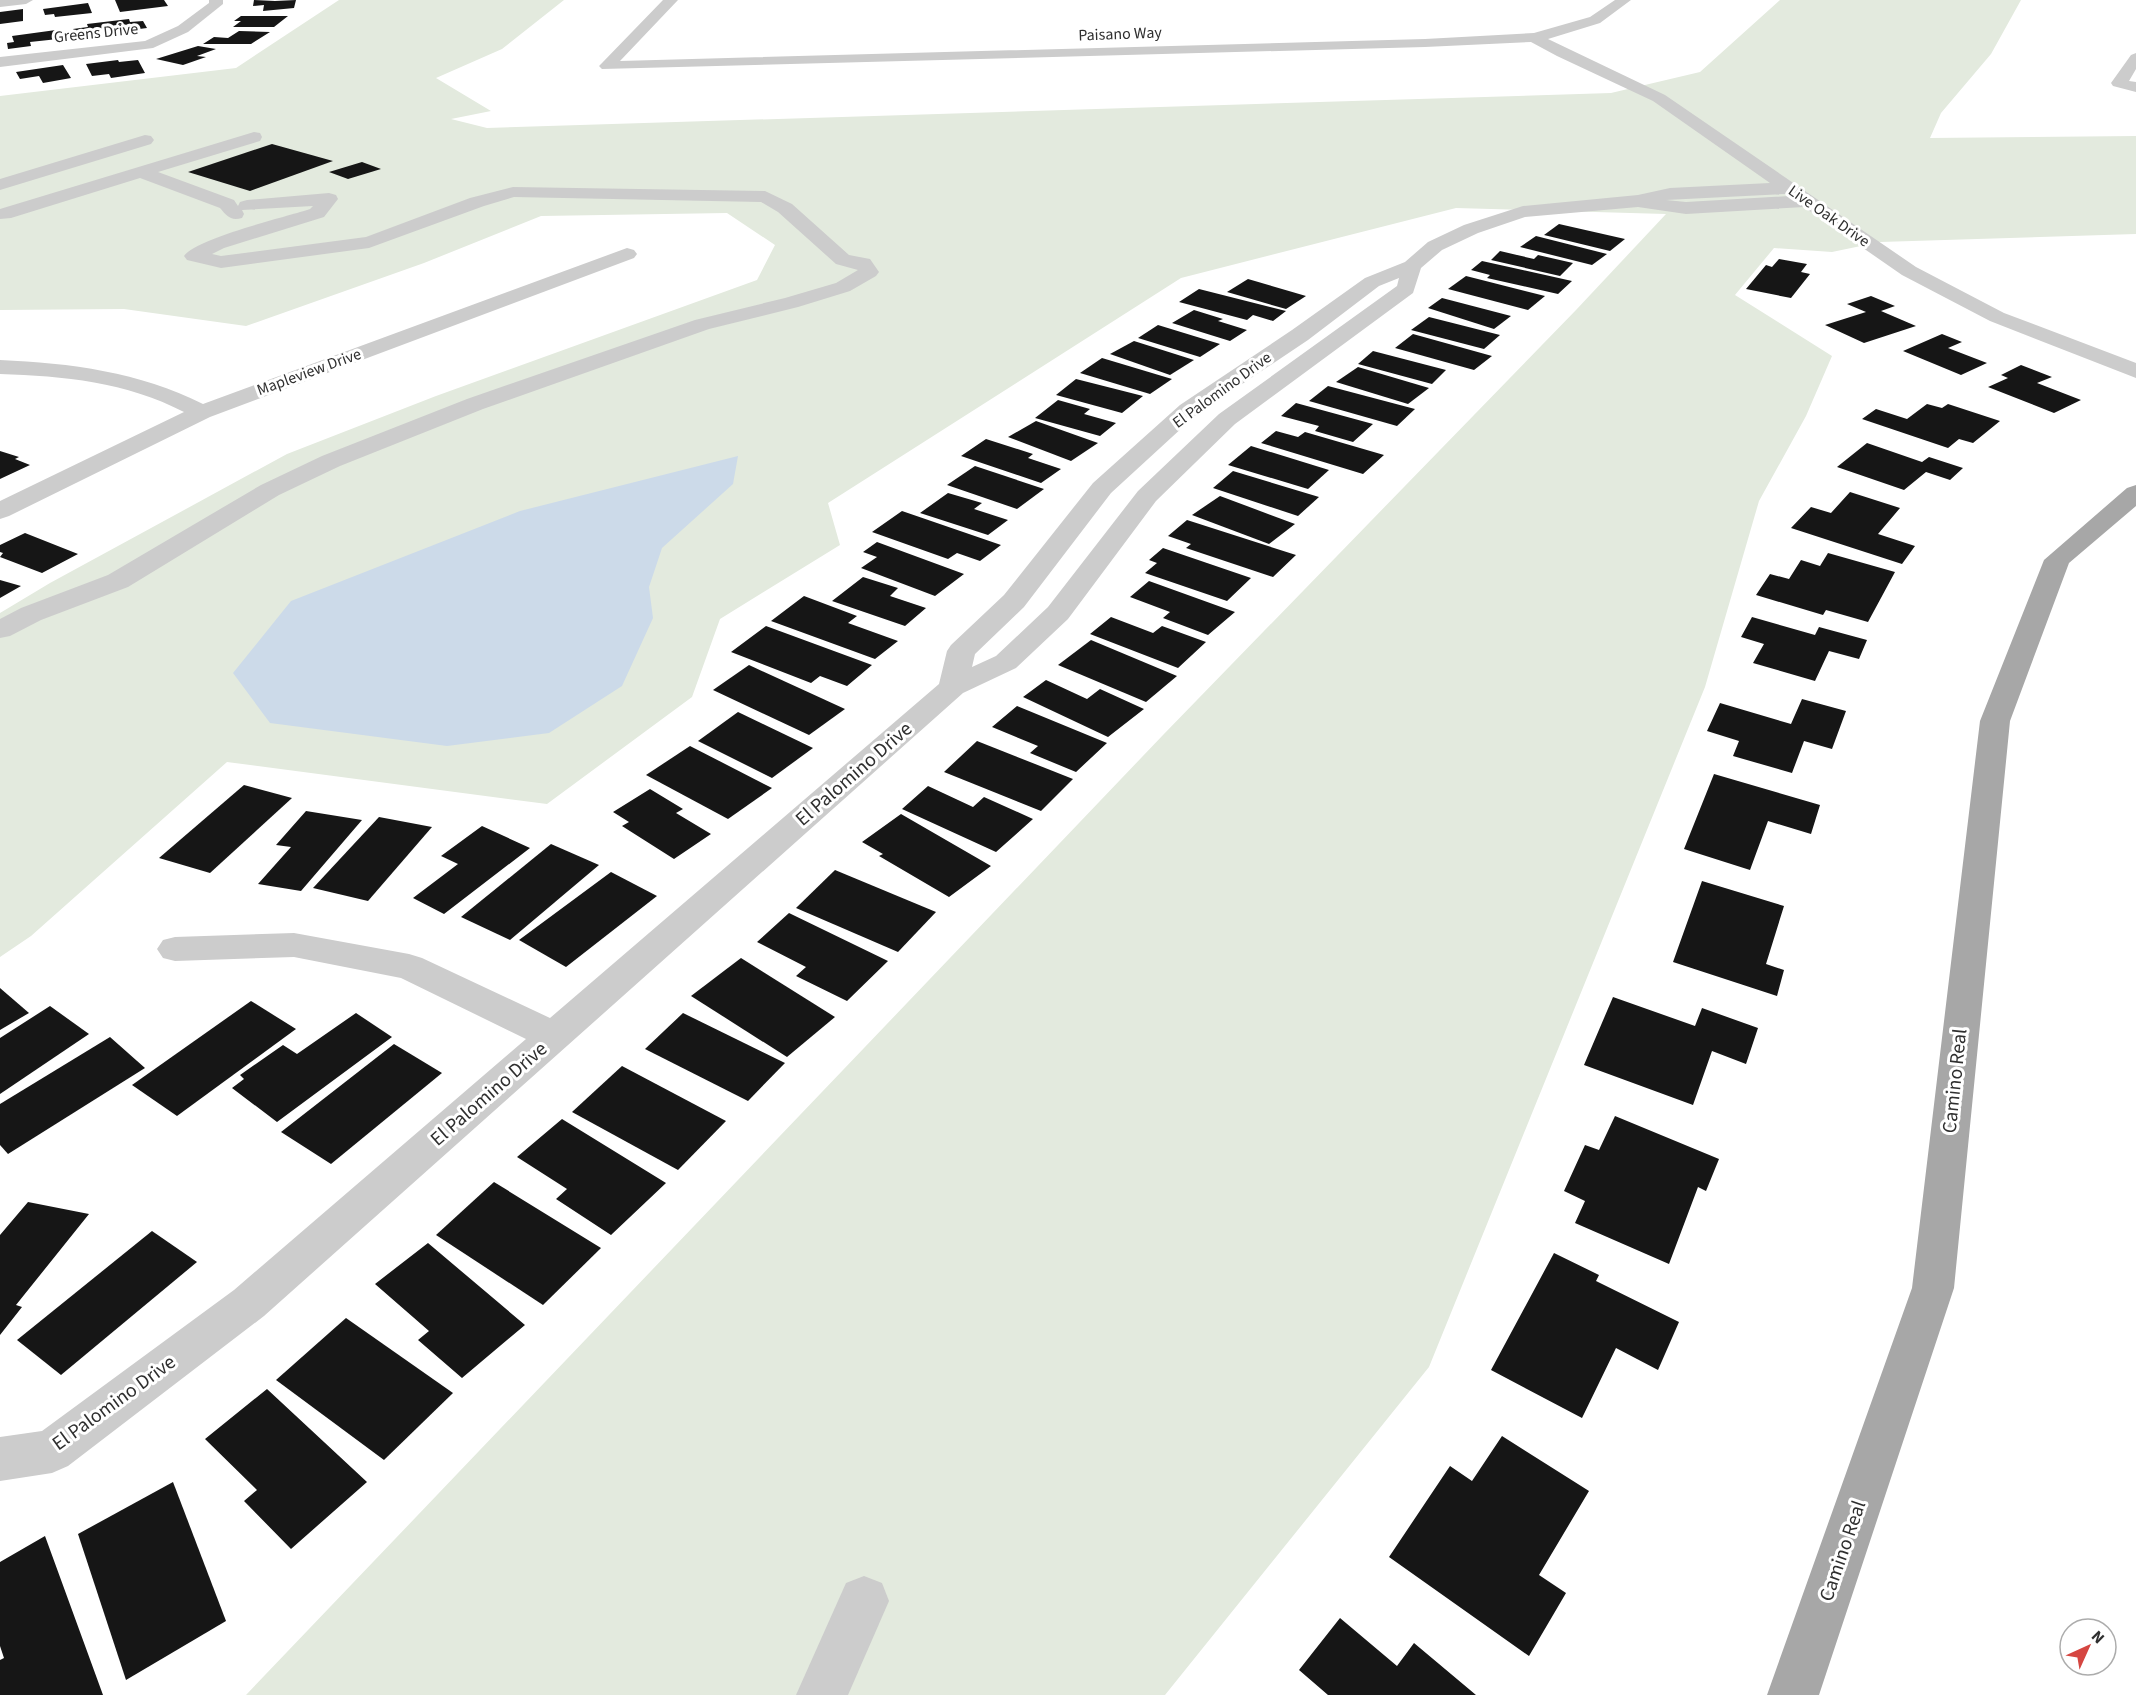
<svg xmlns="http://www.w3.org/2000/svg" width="2136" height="1695" viewBox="0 0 2136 1695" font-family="'Source Sans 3',sans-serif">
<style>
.green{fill:#e3eade}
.water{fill:#ccdae9}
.building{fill:#161616}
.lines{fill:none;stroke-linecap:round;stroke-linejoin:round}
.minor{fill:#ccc;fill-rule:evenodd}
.major{fill:#a7a7a7;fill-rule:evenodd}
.labels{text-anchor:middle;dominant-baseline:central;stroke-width:6;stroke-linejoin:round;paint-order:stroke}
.far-street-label{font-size:16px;fill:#2f2f2f;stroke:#fff}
.street-label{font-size:20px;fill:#2f2f2f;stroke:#fff}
</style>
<rect width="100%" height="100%" fill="#fff"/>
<polygon class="green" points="339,0 564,0 502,49 436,78 491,111 451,119 487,128 1611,93 1700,72 1780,0 2021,0 1991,54 1941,113 1930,138 2136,136 2136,234 1880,242 1832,252 1774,248 1735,295 1832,356 1806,416 1759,501 1705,687 1429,1367 1165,1695 246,1695 1163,735 1576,310 1666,214 1456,208 1181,278 828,503 840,545 720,619 692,697 547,804 227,762 31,936 0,957 0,613 50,583 287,454 436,396 757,280 775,245 727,213 541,216 424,263 246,326 124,309 0,310 0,96 236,68"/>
<polygon class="water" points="738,456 733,484 662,548 649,587 653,618 622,686 549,733 447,746 270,723 233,673 291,601 520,511"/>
<g class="building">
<polygon points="115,0 164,0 168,6 120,12"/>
<polygon points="254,0 275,1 296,0 294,8 263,11 264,5 253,6"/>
<polygon points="88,3 92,13 55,17 54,14 45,15 43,9"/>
<polygon points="23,9 23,21 0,24 0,12"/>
<polygon points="241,16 288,16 274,27 233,27 241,21 234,21"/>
<polygon points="129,19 130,22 143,21 147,28 101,34 102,37 77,40 73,29 88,27 87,24"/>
<polygon points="56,30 58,39 30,42 31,46 8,49 7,43 14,42 12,36"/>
<polygon points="239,31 270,32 251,44 203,44 214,37 228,38"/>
<polygon points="198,46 216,49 197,56 206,57 183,65 156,59"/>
<polygon points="118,60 119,62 138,60 145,73 111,78 109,74 92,76 86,64"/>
<polygon points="63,65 71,78 43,83 39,76 20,79 16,72"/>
<polygon points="272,144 333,161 250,191 188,172"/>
<polygon points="362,162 381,169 348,179 329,172"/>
<polygon points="1559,224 1625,239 1610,251 1544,235"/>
<polygon points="1536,236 1607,254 1592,265 1520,247"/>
<polygon points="1500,251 1534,259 1538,255 1573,263 1560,276 1491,260"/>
<polygon points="1779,259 1807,264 1801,272 1810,274 1791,298 1746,289 1766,265 1772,267"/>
<polygon points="1482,261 1572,281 1558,294 1487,278 1490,275 1471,270"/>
<polygon points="1466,276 1545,296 1528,310 1448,289"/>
<polygon points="1248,279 1306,296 1286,309 1227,292"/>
<polygon points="1199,289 1286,311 1273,321 1253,315 1247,320 1179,302"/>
<polygon points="1871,296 1895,306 1881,311 1916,326 1864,343 1825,325 1866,312 1847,304"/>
<polygon points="1442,298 1511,316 1494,329 1428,308"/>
<polygon points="1194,310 1223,319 1218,321 1247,330 1230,341 1172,323"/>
<polygon points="1429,317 1500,335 1484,349 1411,330"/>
<polygon points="1158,325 1220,344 1200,357 1138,338"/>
<polygon points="1413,334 1492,356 1474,370 1395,348"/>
<polygon points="1942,334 1962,342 1948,348 1987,363 1961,375 1903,351"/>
<polygon points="1134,341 1194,360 1170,375 1110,354"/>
<polygon points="1373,351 1446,370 1432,384 1358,364"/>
<polygon points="1102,358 1172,379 1150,394 1080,373"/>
<polygon points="2021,365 2052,377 2037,383 2081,400 2054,413 1988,387 2008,378 2001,375"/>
<polygon points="1358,367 1429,388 1408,404 1336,382"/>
<polygon points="1076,379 1143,396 1122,413 1056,395"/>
<polygon points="1328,386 1415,409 1397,426 1309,401"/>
<polygon points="1058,400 1090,409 1084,414 1116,423 1100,436 1035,418"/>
<polygon points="1296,403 1373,424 1353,442 1315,431 1319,426 1281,416"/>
<polygon points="1927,404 1942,408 1948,404 2000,421 1973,443 1959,439 1948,448 1862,419 1876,409 1907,419"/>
<polygon points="1036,421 1098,443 1071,461 1008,437"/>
<polygon points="1276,431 1298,437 1305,432 1384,455 1363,474 1261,443"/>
<polygon points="986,439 1033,454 1028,458 1061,469 1041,483 961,456"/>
<polygon points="1867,443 1922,462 1929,457 1963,468 1950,480 1926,472 1904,490 1837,467"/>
<polygon points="1251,446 1329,470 1308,489 1228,465"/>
<polygon points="0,451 19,457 15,459 30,465 0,479"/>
<polygon points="975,466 1044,489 1017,509 947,485"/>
<polygon points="1233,471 1319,497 1298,516 1213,488"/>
<polygon points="1850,492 1900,508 1878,534 1915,546 1902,564 1791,528 1811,507 1831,513"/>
<polygon points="948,493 982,503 974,509 1008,520 988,535 920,513"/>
<polygon points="1220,496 1295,524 1269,544 1192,515"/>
<polygon points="902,511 1001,545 980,561 957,553 948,559 872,532"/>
<polygon points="1187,520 1296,555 1273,577 1186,548 1191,544 1168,536"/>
<polygon points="25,533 78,554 42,573 0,557 3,553 0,552 0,545"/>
<polygon points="877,542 964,574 935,596 861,568 877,557 863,552"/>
<polygon points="1163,548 1251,578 1227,601 1145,573 1157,563 1149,560"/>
<polygon points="1828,553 1895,572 1868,622 1826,610 1823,615 1756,595 1770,574 1789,579 1801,560 1820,566"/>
<polygon points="863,577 898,588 890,596 926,608 905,626 832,601"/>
<polygon points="0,580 21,586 0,598"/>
<polygon points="1149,581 1235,612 1208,635 1163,618 1170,612 1130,597"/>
<polygon points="804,596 857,616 848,623 898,641 875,659 771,621"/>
<polygon points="1111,617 1153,633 1162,626 1206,642 1178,668 1090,634"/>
<polygon points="1752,617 1815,635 1819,627 1867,640 1859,659 1829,651 1815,681 1753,663 1764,644 1741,637"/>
<polygon points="766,626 872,665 847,686 820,676 811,683 731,652"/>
<polygon points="1091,640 1177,676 1146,702 1058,665"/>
<polygon points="749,665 845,709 809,735 713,690"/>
<polygon points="1046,680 1087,699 1100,689 1144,709 1108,737 1023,697"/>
<polygon points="1802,699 1846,711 1832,749 1804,741 1792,773 1733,756 1739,741 1707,731 1720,703 1791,724"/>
<polygon points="1017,706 1107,743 1076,772 1030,753 1038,746 992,727"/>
<polygon points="738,712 813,748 772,778 698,741"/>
<polygon points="977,741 1073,779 1041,811 944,772"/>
<polygon points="690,746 772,788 728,819 646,775"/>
<polygon points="1714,774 1820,805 1811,834 1768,821 1750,870 1684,849"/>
<polygon points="244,785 292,798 210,873 159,858"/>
<polygon points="928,786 973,807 984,797 1033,819 996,852 902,809"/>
<polygon points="650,789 683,809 676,813 711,834 674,859 622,826 629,822 613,812"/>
<polygon points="306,811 362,820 301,891 258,884 291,847 276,845"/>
<polygon points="901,814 991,866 949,897 879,856 883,854 862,842"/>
<polygon points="379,817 432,827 368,901 313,888"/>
<polygon points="482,826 530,848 444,914 413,898 458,864 441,856"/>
<polygon points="551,844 599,865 510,940 461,917"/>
<polygon points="835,870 936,912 898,952 796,908"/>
<polygon points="611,872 657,896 566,967 519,940"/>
<polygon points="1702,881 1784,906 1766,964 1784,970 1777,996 1673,962"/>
<polygon points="789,913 888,961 847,1001 796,976 806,967 757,942"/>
<polygon points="741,958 835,1017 787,1057 691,996"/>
<polygon points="0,988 29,1013 0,1030"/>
<polygon points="1613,997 1695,1026 1702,1008 1758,1028 1746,1064 1712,1051 1693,1105 1584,1065"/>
<polygon points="251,1001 296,1029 177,1116 132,1085"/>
<polygon points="50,1006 89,1034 0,1094 0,1038"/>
<polygon points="356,1013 392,1037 277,1122 232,1088 244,1079 240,1075 283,1045 297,1054"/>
<polygon points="683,1013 785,1063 748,1101 645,1049"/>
<polygon points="110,1037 145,1068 8,1154 0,1145 0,1104"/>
<polygon points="394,1044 442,1073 331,1164 281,1132"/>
<polygon points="622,1066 726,1121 678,1170 572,1112"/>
<polygon points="1615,1116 1719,1159 1706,1191 1698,1187 1669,1264 1575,1223 1585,1201 1564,1191 1585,1145 1599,1150"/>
<polygon points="562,1119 666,1183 611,1235 556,1199 567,1189 517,1157"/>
<polygon points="494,1182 601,1248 543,1305 436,1235"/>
<polygon points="28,1202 89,1214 16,1305 22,1307 0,1335 0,1235"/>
<polygon points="152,1231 197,1262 61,1375 17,1340"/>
<polygon points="428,1243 525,1325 462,1378 418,1340 429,1331 375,1284"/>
<polygon points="1554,1253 1599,1275 1596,1281 1679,1322 1658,1370 1616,1348 1582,1418 1491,1370"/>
<polygon points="346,1318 453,1393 384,1460 276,1380"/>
<polygon points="267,1389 367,1482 291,1549 244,1501 257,1490 205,1439"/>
<polygon points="1502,1436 1589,1491 1539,1575 1566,1593 1529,1656 1389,1557 1450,1466 1472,1481"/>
<polygon points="173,1482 226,1621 126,1680 78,1534"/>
<polygon points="45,1536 103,1695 0,1695 0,1660 4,1658 0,1646 0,1562"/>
<polygon points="1340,1618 1397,1666 1414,1643 1476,1695 1328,1695 1299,1670"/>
</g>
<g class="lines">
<g class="minor">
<polygon points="0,0 33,0 26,4 0,7"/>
<polygon points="209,0 223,0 223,4 188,32 153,48 0,67 0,57 145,41 178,26 209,3"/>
<path d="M663,0H678L620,61L1425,39L1534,33L1590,17L1615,0H1631L1600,23L1548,39L1665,95L1916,267L2004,313L2136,363V378L1990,321L1902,275L1804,207L1686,214L1638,207L1525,217L1478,233L1442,250L1421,268L1413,293L1235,424L1156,501L1068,619L1016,668L963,693L264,1316L68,1466L52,1473L0,1481V1437L42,1431L234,1290L526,1039L401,978L294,957L175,961L163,958L157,949L163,940L175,937L294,933L409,954L422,958L550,1018L939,684L947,651L951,645L1004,595L1093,483L1180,405L1292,330L1365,278L1405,262L1428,242L1464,225L1523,206L1638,195L1670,188L1770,183L1653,101L1557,56L1531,42L1425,47L602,69L599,66L602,63ZM1785,194L1789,196L1686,202L1666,200ZM1399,278L1397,286L1219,414L1138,491L1048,607L996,656L972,667L975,654L1024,607L1111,493L1196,415L1308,340L1379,286Z"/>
<polygon points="2136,53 2136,69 2129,81 2136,82 2136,92 2113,86 2111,83 2131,55"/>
<path d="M254,132L260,133L262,137L260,141L158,172L234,200L238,206L240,202L247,200L329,193L336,195L338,199L324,217L224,248L212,254L221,256L366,237L470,198L513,187L765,191L792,204L849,255L870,259L879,272L876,276L850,291L798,307L709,329L483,409L340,466L279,495L128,587L41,620L10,636L0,638V619L21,608L108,575L261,485L322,456L467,399L695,320L785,298L836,283L858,270L836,264L778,212L761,202L514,197L484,206L369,248L221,268L187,260L184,256C197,238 286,217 310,209L313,206L242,210L244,214L242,218C230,221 227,216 220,208L140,178L11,218L0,219V209Z"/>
<polygon points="145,135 151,136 154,140 151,144 0,190 0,179"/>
<path d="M627,248L634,250L637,254L634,258L210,417L9,516L0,519V501L184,412C126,382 64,376 0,374V360C71,363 139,372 203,404Z"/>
<polygon points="864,1576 882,1583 889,1601 848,1695 796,1695 846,1583"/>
</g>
<polygon class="major" points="2136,485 2136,506 2069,563 2010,721 1954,1288 1819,1695 1767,1695 1912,1288 1980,721 2044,560 2127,488"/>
</g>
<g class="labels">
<g class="far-street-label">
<text transform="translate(96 33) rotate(-6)">Greens Drive</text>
<text transform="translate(1120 34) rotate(-2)">Paisano Way</text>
<text transform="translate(1829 216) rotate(35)">Live Oak Drive</text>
<text transform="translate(309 372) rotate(-20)">Mapleview Drive</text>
<text transform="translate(1222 390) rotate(-36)">El Palomino Drive</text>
</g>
<g class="street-label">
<text transform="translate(854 774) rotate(-41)">El Palomino Drive</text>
<text transform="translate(1955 1081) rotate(-84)">Camino Real</text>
<text transform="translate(489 1094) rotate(-41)">El Palomino Drive</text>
<text transform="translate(114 1403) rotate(-36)">El Palomino Drive</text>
<text transform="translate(1843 1551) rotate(-71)">Camino Real</text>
</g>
</g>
<g transform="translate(2088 1647) rotate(45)"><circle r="28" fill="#ffffff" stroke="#acacac" stroke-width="1.5"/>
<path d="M0-4.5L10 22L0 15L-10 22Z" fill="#d54641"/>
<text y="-9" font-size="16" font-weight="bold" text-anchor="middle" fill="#2f2f2f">N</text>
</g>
</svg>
